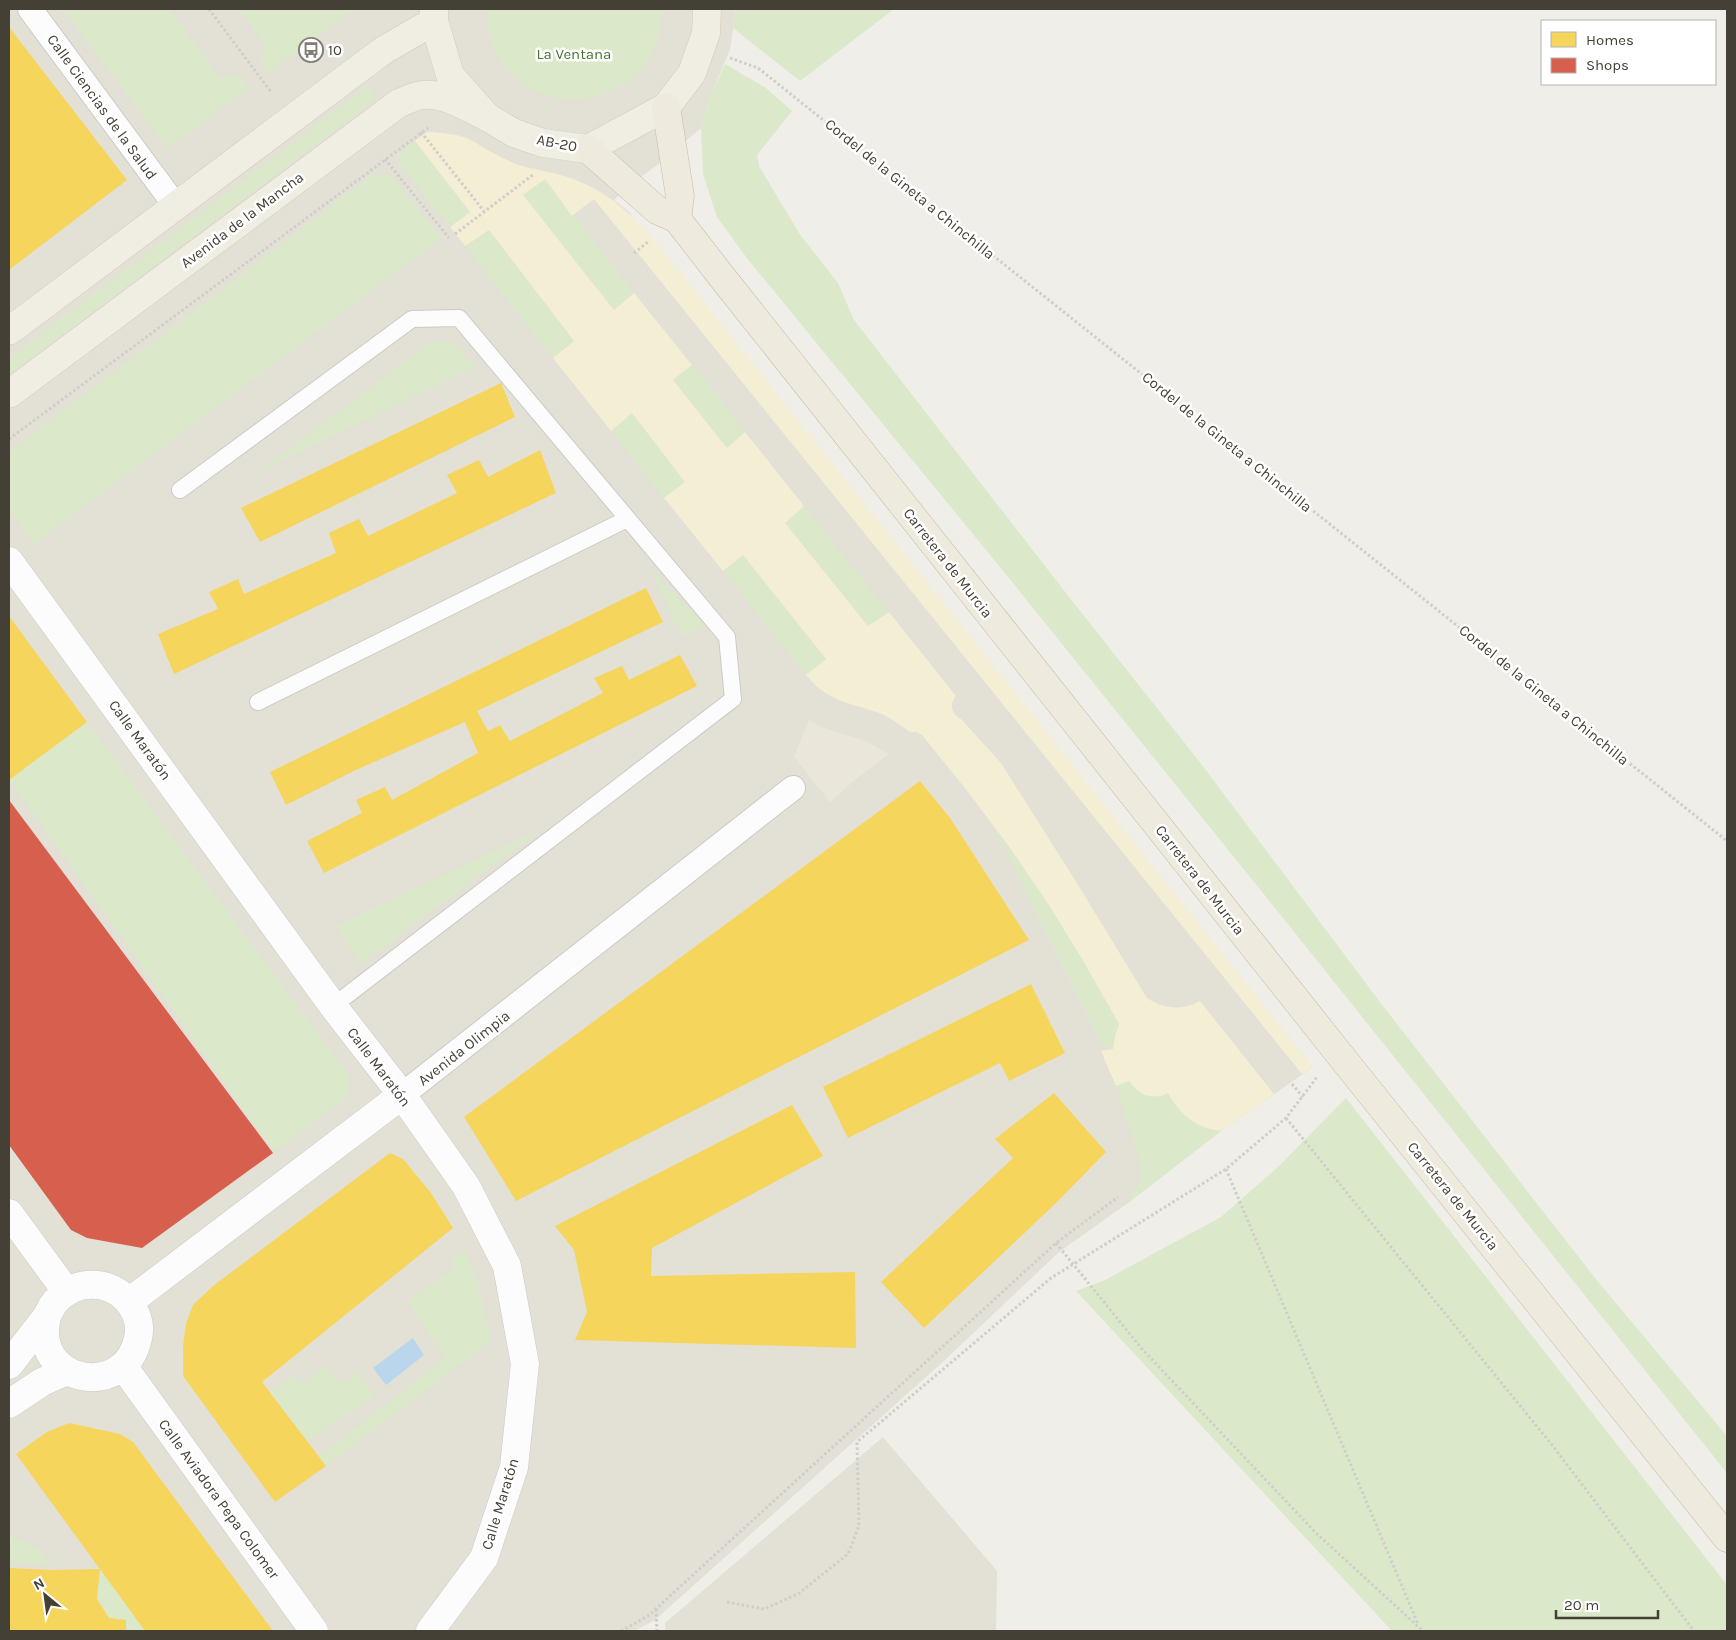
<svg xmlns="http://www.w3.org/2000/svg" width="1736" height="1640" viewBox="0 0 1736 1640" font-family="Karla,sans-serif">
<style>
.residential{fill:#e3e0d6}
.education{fill:#eae6d9}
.green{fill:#dbe9ca}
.sand{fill:#f3eed4}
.water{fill:#bad6ec}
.homes{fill:#f6d55c}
.shops{fill:#d6604d}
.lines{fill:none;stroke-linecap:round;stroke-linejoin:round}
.service-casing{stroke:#cccac5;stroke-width:18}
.pedestrian-casing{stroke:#cccac5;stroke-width:26}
.minor-casing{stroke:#cccac5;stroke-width:29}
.primary-casing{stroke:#d1cbb8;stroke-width:29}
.trunk-casing{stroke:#c6bca5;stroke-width:29}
.path{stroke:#d0cecb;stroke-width:3;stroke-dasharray:2.5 2.5;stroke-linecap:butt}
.service{stroke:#fdfcfc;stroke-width:16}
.pedestrian{stroke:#fdfcfc;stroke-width:24}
.minor{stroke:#fdfcfc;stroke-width:28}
.primary{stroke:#f0ede3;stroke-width:28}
.trunk{stroke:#eeeade;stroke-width:28}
.labels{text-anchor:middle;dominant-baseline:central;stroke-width:5;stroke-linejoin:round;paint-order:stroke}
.poi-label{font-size:15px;fill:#454036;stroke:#fff;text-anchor:start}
.park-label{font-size:15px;fill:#43752b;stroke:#fff}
.street-label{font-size:15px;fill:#454036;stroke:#fff}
</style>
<rect width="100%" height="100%" fill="#efeee9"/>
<g class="residential">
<polygon points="9,9 736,9 730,50 709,99 701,128 661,162 624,190 614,200 628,211 1313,1067 1221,1131 1128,1203 1059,1252 946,1359 655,1620 634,1631 9,1631"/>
<polygon points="883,1437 997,1571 996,1631 666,1631 665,1623"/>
</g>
<polygon class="education" points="809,720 824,728 866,741 889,754 861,775 830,802 794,757"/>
<g class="green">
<polygon points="62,9 170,9 220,78 239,74 249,88 168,149"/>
<polygon points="239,9 354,9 269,73 260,60 265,45"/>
<path d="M486,9H662C661,25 659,39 652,53C646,67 634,78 621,86C572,117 504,93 489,35C487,27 487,17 486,9Z"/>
<polygon points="736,9 894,9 800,81 733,28"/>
<polygon points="725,64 766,88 792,111 757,155 759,166 799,233 838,283 854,320 1073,602 1202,765 1383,1006 1595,1278 1727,1436 1727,1473 1283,918 1004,572 746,257 717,217 703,174 701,128 709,99"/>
<polygon points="367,87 376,99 9,374 9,358"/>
<path d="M415,141L470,212L450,227L402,168C396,154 404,149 415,141Z"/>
<polygon points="386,174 396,181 441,238 34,544 9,510 9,452 371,176"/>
<polygon points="545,178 634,293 614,310 523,195"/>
<polygon points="488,230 574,341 553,358 465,246"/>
<polygon points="452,341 476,367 260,471 430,342"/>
<polygon points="692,365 719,397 745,432 727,448 673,380"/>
<polygon points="632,413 685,482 664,498 611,431"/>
<polygon points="804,506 889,612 868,626 785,522"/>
<polygon points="743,555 826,660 806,675 723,571"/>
<polygon points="649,567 704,625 682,637"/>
<polygon points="87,722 350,1077 347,1097 274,1152 9,779"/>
<polygon points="993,826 1049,905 1085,964 1119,1025 1113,1049 1102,1045"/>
<polygon points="545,827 361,964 336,926"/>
<polygon points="1129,1081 1168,1093 1211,1130 1221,1131 1128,1203 1139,1182 1139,1160 1116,1086"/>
<polygon points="1346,1098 1727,1585 1727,1631 1392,1631 1076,1291 1105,1280 1221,1217 1278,1167"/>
<polygon points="466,1249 479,1286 491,1341 326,1466 320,1456 445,1358 407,1301 453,1269 450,1259"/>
<polygon points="326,1366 341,1384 357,1372 374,1396 307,1441 270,1393 294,1375 302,1384"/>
<polygon points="9,1534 42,1551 52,1565 9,1564"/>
<polygon points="100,1569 145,1631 127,1631 126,1620 109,1618 97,1599"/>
</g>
<path class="sand" d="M427,132C440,132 457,134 469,139C482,146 495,155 509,161C525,168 541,170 557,174C596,184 622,205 649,233L1313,1067L1302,1074L594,199L572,216L545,179L523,195L614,310L634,293L692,365L673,380L727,448L745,432L804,506L785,523L868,626L889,612L956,696C949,704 951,714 961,719L1001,763L1075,880L1147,998C1164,1009 1182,1011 1200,1001L1274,1094L1221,1131C1196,1128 1180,1115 1168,1093C1153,1101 1138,1095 1129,1081L1116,1086L1101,1051L1113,1049L1115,1036L1119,1024L1085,964L1049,905L1010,848L968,792L922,735L916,732H910C900,725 889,716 876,712C847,702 827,701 806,675L826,659L743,555L723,571L664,498L685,482L632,413L611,431L553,358L574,341L489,230L465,246L450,227L470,212L415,141Z"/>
<polygon class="water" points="413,1338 424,1355 386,1385 373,1368"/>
<g class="homes">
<polygon points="9,27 127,180 9,270"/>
<polygon points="501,383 515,417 260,542 241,508"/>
<polygon points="540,450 556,493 174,674 158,634 218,609 209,592 238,579 244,594 336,553 329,533 359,519 368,536 457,493 447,475 479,460 488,477"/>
<polygon points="646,588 663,622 477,711 488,731 500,725 510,741 603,693 594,678 622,666 629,680 680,655 697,686 324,873 307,841 362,813 356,800 385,787 392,800 478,753 465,722 358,769 286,805 270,772"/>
<polygon points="9,616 87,722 9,780"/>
<polygon points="920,781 950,818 1029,940 516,1201 464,1117"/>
<polygon points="1031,984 1065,1053 1009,1081 1000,1063 848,1138 823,1087"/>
<polygon points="1054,1093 1106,1152 1056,1203 924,1328 881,1282 1013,1158 995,1139"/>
<polygon points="792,1105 823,1156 652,1248 651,1276 855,1272 856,1348 575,1340 587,1312 574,1250 555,1226"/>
<polygon points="390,1153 403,1159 431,1193 453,1228 262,1382 326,1466 275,1502 183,1376 183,1346 186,1324 193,1305 213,1286"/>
<polygon points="69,1423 120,1434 133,1442 273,1631 145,1631 16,1454 47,1432"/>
<polygon points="9,1568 53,1570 100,1569 97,1599 109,1618 126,1620 126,1631 9,1631"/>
</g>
<polygon class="shops" points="9,800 273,1153 142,1248 87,1238 71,1230 9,1145"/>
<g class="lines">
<defs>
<g id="service">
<polyline points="180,490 412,319 459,318 727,637 733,699 333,1006"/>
<polyline points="258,702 627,519"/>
</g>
<g id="pedestrian">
<polyline points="30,9 175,205"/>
<polyline points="402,1095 793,788"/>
</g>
<g id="minor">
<polyline points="9,561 333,1006 402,1095 466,1186 507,1266 525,1364 514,1467 484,1558 430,1631"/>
<polyline points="9,1213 66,1291"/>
<polyline points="129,1302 402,1095"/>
<path d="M9,1365C21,1350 32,1335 44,1320C49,1314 51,1306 56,1301C74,1281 104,1279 124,1297C134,1306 142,1323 138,1338C126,1397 44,1385 45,1331C45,1326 46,1321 47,1316"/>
<polyline points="123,1366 314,1631"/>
<polyline points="9,1404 42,1382 67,1371"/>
</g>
<g id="primary">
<polyline points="434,9 434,21 450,75 487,117 514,133 543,143 588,149 666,107 692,73 706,33 707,9"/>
<polyline points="9,331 369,61 384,50 434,21"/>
<path d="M9,394L399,103C405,101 411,98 417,96C442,90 466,107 487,117"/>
</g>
<g id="trunk">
<polyline points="666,107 680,196 677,219"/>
<polyline points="588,149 657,210 677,219"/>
<polyline points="677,219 722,277 1336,1050 1727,1538"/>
</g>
</defs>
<use href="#service" class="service-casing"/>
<use href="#pedestrian" class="pedestrian-casing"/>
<use href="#minor" class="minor-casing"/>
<use href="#primary" class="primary-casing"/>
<use href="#trunk" class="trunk-casing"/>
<g class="path">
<polyline points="209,9 271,92"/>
<polyline points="730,58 758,68 1727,841"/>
<polyline points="421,132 484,211"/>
<polyline points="385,159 449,238"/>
<polyline points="455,234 534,174"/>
<polyline points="634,253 648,242"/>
<polyline points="9,439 428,128"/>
<polyline points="1292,1084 1303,1097"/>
<polyline points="1286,1118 1552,1445 1694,1631"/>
<polyline points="1226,1169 1418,1624"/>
<polyline points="1056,1243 1142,1349 1316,1533 1423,1631"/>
<polyline points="727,1602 764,1609 798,1594 848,1554 859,1526 857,1442 1051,1278 1226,1169 1286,1118 1317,1077"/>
<polyline points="656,1609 657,1631"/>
<polyline points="621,1631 648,1616 1056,1243 1118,1197"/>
</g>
<use href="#service" class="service"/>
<use href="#pedestrian" class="pedestrian"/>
<use href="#minor" class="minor"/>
<use href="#primary" class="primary"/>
<use href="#trunk" class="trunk"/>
</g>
<defs>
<symbol id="bus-ring" viewBox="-11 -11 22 22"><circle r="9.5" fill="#fff" stroke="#807d75" stroke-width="1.5"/><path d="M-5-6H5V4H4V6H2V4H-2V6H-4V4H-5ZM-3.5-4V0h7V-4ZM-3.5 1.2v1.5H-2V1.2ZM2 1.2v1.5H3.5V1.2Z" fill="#807d75"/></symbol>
</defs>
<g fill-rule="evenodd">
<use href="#bus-ring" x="297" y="36" width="28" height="28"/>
</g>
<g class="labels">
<g class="poi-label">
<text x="328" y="50">10</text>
</g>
<g class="park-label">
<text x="574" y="54">La Ventana</text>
</g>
<g class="street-label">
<text transform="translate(102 107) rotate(54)">Calle Ciencias de la Salud</text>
<text transform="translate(557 143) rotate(11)">AB-20</text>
<text transform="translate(910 189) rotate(39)">Cordel de la Gineta a Chinchilla</text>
<text transform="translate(242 220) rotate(-37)">Avenida de la Mancha</text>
<text transform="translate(1227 442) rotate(39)">Cordel de la Gineta a Chinchilla</text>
<text transform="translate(948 563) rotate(52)">Carretera de Murcia</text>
<text transform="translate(1544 695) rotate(39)">Cordel de la Gineta a Chinchilla</text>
<text transform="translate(140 740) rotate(54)">Calle Maratón</text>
<text transform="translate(1200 880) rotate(52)">Carretera de Murcia</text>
<text transform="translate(464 1048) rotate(-38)">Avenida Olimpia</text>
<text transform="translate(379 1067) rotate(53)">Calle Maratón</text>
<text transform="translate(1453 1196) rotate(51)">Carretera de Murcia</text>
<text transform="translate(219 1499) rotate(54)">Calle Aviadora Pepa Colomer</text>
<text transform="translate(500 1504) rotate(-73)">Calle Maratón</text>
</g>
</g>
<rect width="1736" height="1640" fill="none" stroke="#454036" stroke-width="20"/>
<rect x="1541" y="20" width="175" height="65" fill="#ffffff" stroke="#b5b3af"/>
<rect x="1551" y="32" width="25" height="15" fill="#f6d55c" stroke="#b5b3af"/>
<text x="1586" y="45" font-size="15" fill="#454036">Homes</text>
<rect x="1551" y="58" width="25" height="15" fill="#d6604d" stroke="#b5b3af"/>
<text x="1586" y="70" font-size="15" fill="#454036">Shops</text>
<g transform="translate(45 1595) rotate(331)" stroke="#ffffff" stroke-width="4" paint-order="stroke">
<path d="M0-4L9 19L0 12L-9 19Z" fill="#454036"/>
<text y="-8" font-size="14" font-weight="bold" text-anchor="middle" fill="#454036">N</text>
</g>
<path d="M1556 1610v8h102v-8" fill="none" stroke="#454036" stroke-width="2.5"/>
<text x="1564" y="1610" font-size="15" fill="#454036" stroke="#ffffff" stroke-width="4" paint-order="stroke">20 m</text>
</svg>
